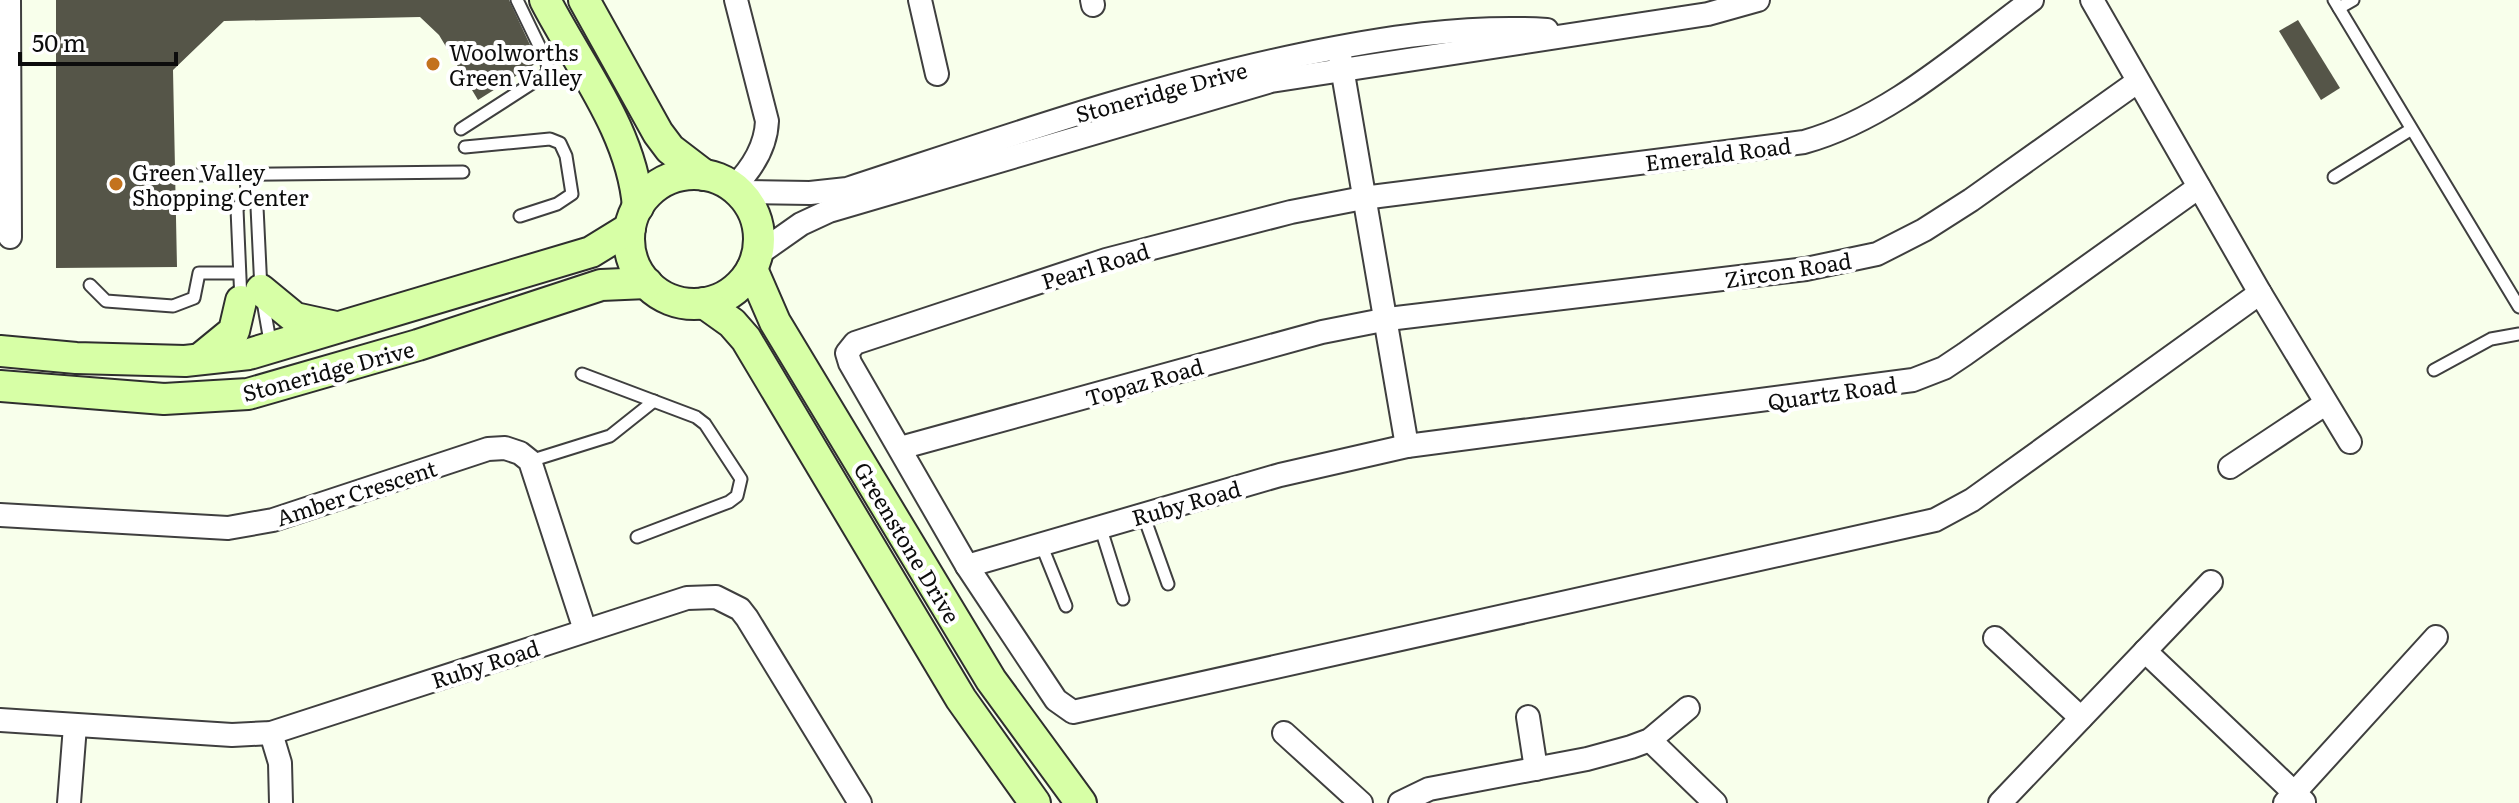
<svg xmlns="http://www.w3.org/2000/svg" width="2519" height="803" viewBox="0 0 2519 803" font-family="Literata,serif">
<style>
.building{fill:#555548}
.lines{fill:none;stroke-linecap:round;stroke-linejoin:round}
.lane-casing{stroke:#3f3f3f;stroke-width:15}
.street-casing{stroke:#3f3f3f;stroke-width:26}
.secondary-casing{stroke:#2e2e2e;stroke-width:34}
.lane{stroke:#fff;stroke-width:11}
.street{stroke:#fff;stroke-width:22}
.secondary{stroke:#d7ffa6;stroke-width:30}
.poi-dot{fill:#c3721d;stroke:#fff;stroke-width:3}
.labels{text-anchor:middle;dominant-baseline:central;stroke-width:8;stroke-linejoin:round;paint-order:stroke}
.poi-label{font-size:22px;fill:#0c0c0c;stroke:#fff;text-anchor:start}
.street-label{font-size:22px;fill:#0c0c0c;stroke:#fff}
</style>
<rect width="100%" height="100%" fill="#f8ffeb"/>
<g class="building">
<polygon points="56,0 509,0 538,62 478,100 439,35 420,17 224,21 173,70 177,267 56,268"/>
<polygon points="2298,20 2340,88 2321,100 2279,31"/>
</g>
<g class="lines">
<defs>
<g id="lane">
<polyline points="2334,0 2519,307"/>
<polyline points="2339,8 2353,0"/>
<polyline points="461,129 548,73 547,62 517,0"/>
<polyline points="465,147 550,139 560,143 566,156 572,194 557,204 520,216"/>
<polyline points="197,175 463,172"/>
<polyline points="2334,177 2410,130"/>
<polyline points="247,194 257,207 261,290 271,347"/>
<polyline points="90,285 106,301 173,306 194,298 199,273 239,273"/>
<polyline points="241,301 237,209 247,194 246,174"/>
<polyline points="2434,370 2491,339 2519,334"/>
<polyline points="582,374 696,417 705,424 741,479 737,496 729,502 637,537"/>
<polyline points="530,461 610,436 654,401"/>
<polyline points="1143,514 1168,584"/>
<polyline points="1100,526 1123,599"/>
<polyline points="1041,544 1066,606"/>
</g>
<g id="street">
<polyline points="9,0 10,237"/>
<polyline points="920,0 937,74"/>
<polyline points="1092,0 1093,5"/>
<path d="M2032,0C1961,52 1890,118 1804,142L1363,198L1291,212L1106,260L855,343L847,353L850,363L967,566L1056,700L1073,712L1935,520L1972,500L2260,293"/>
<polyline points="2092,0 2260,293 2350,442"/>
<polyline points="1340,56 1407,446"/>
<path d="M733,188C752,169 766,148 767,121L736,0"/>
<path d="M738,192L810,193L847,189C997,140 1146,87 1300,55C1382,38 1464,25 1547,30"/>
<polyline points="757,255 801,224 829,211 1271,81 1708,14 1758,0"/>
<polyline points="900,448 1322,332 1388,319 1806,269 1877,254 1924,230 1971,200 2137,82"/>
<polyline points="2230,467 2325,404"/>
<polyline points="0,515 228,528 273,520 488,449 505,448 520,453 530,461 585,630"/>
<polyline points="967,566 1280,475 1407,446 1913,380 1944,368 1965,354 2199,187"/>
<polyline points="1995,638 2081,718"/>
<polyline points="2145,651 2304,802"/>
<polyline points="1528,717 1536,769"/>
<polyline points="0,720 232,735 271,733 687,598 716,597 740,609 747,618 860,803"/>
<polyline points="271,733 280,763 281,803"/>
<polyline points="1284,733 1361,803"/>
<polyline points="1650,740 1715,803"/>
<polyline points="69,803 75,726"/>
<polyline points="1400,803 1429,789 1587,759 1631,747 1650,740 1688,708"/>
<polyline points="2000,803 2211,582"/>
<polyline points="2285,803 2436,637"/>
</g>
<g id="secondary">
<path d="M545,0C579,66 632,131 638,207"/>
<polyline points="584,0 658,133 670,149 704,175"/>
<circle cx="694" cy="239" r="65"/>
<polyline points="752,269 775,322 991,680 1081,803"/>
<polyline points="261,290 295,318 336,327"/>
<polyline points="704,303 732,323 746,339 961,699 1035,803"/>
<polyline points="0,351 76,358 185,361 249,354 591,252 630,228"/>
<polyline points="201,358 234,331 241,301"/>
<polyline points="0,386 164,399 248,394 418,345 601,285 647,283"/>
</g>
</defs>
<use href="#lane" class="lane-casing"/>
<use href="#street" class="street-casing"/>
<use href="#secondary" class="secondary-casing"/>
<use href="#lane" class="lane"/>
<use href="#street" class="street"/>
<use href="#secondary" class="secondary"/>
</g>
<g class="poi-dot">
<circle cx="433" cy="64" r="8"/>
<circle cx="116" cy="184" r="8"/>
</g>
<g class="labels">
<g class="poi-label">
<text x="449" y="51">Woolworths<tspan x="449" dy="25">Green Valley</tspan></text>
<text x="132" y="171">Green Valley<tspan x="132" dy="25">Shopping Center</tspan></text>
</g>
<g class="street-label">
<text transform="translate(1161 91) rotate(-15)">Stoneridge Drive</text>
<text transform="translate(1718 153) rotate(-7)">Emerald Road</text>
<text transform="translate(1095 265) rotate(-17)">Pearl Road</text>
<text transform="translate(1788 269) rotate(-9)">Zircon Road</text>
<text transform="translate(328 370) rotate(-15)">Stoneridge Drive</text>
<text transform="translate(1144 381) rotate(-16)">Topaz Road</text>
<text transform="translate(1832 392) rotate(-8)">Quartz Road</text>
<text transform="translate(356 492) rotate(-18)">Amber Crescent</text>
<text transform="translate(1186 502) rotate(-16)">Ruby Road</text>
<text transform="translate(908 542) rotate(59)">Greenstone Drive</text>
<text transform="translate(485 663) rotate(-18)">Ruby Road</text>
</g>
</g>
<path d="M20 52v12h156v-12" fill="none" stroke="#0c0c0c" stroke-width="4"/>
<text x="32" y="52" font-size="24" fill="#0c0c0c" stroke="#ffffff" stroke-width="6" paint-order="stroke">50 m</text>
</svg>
